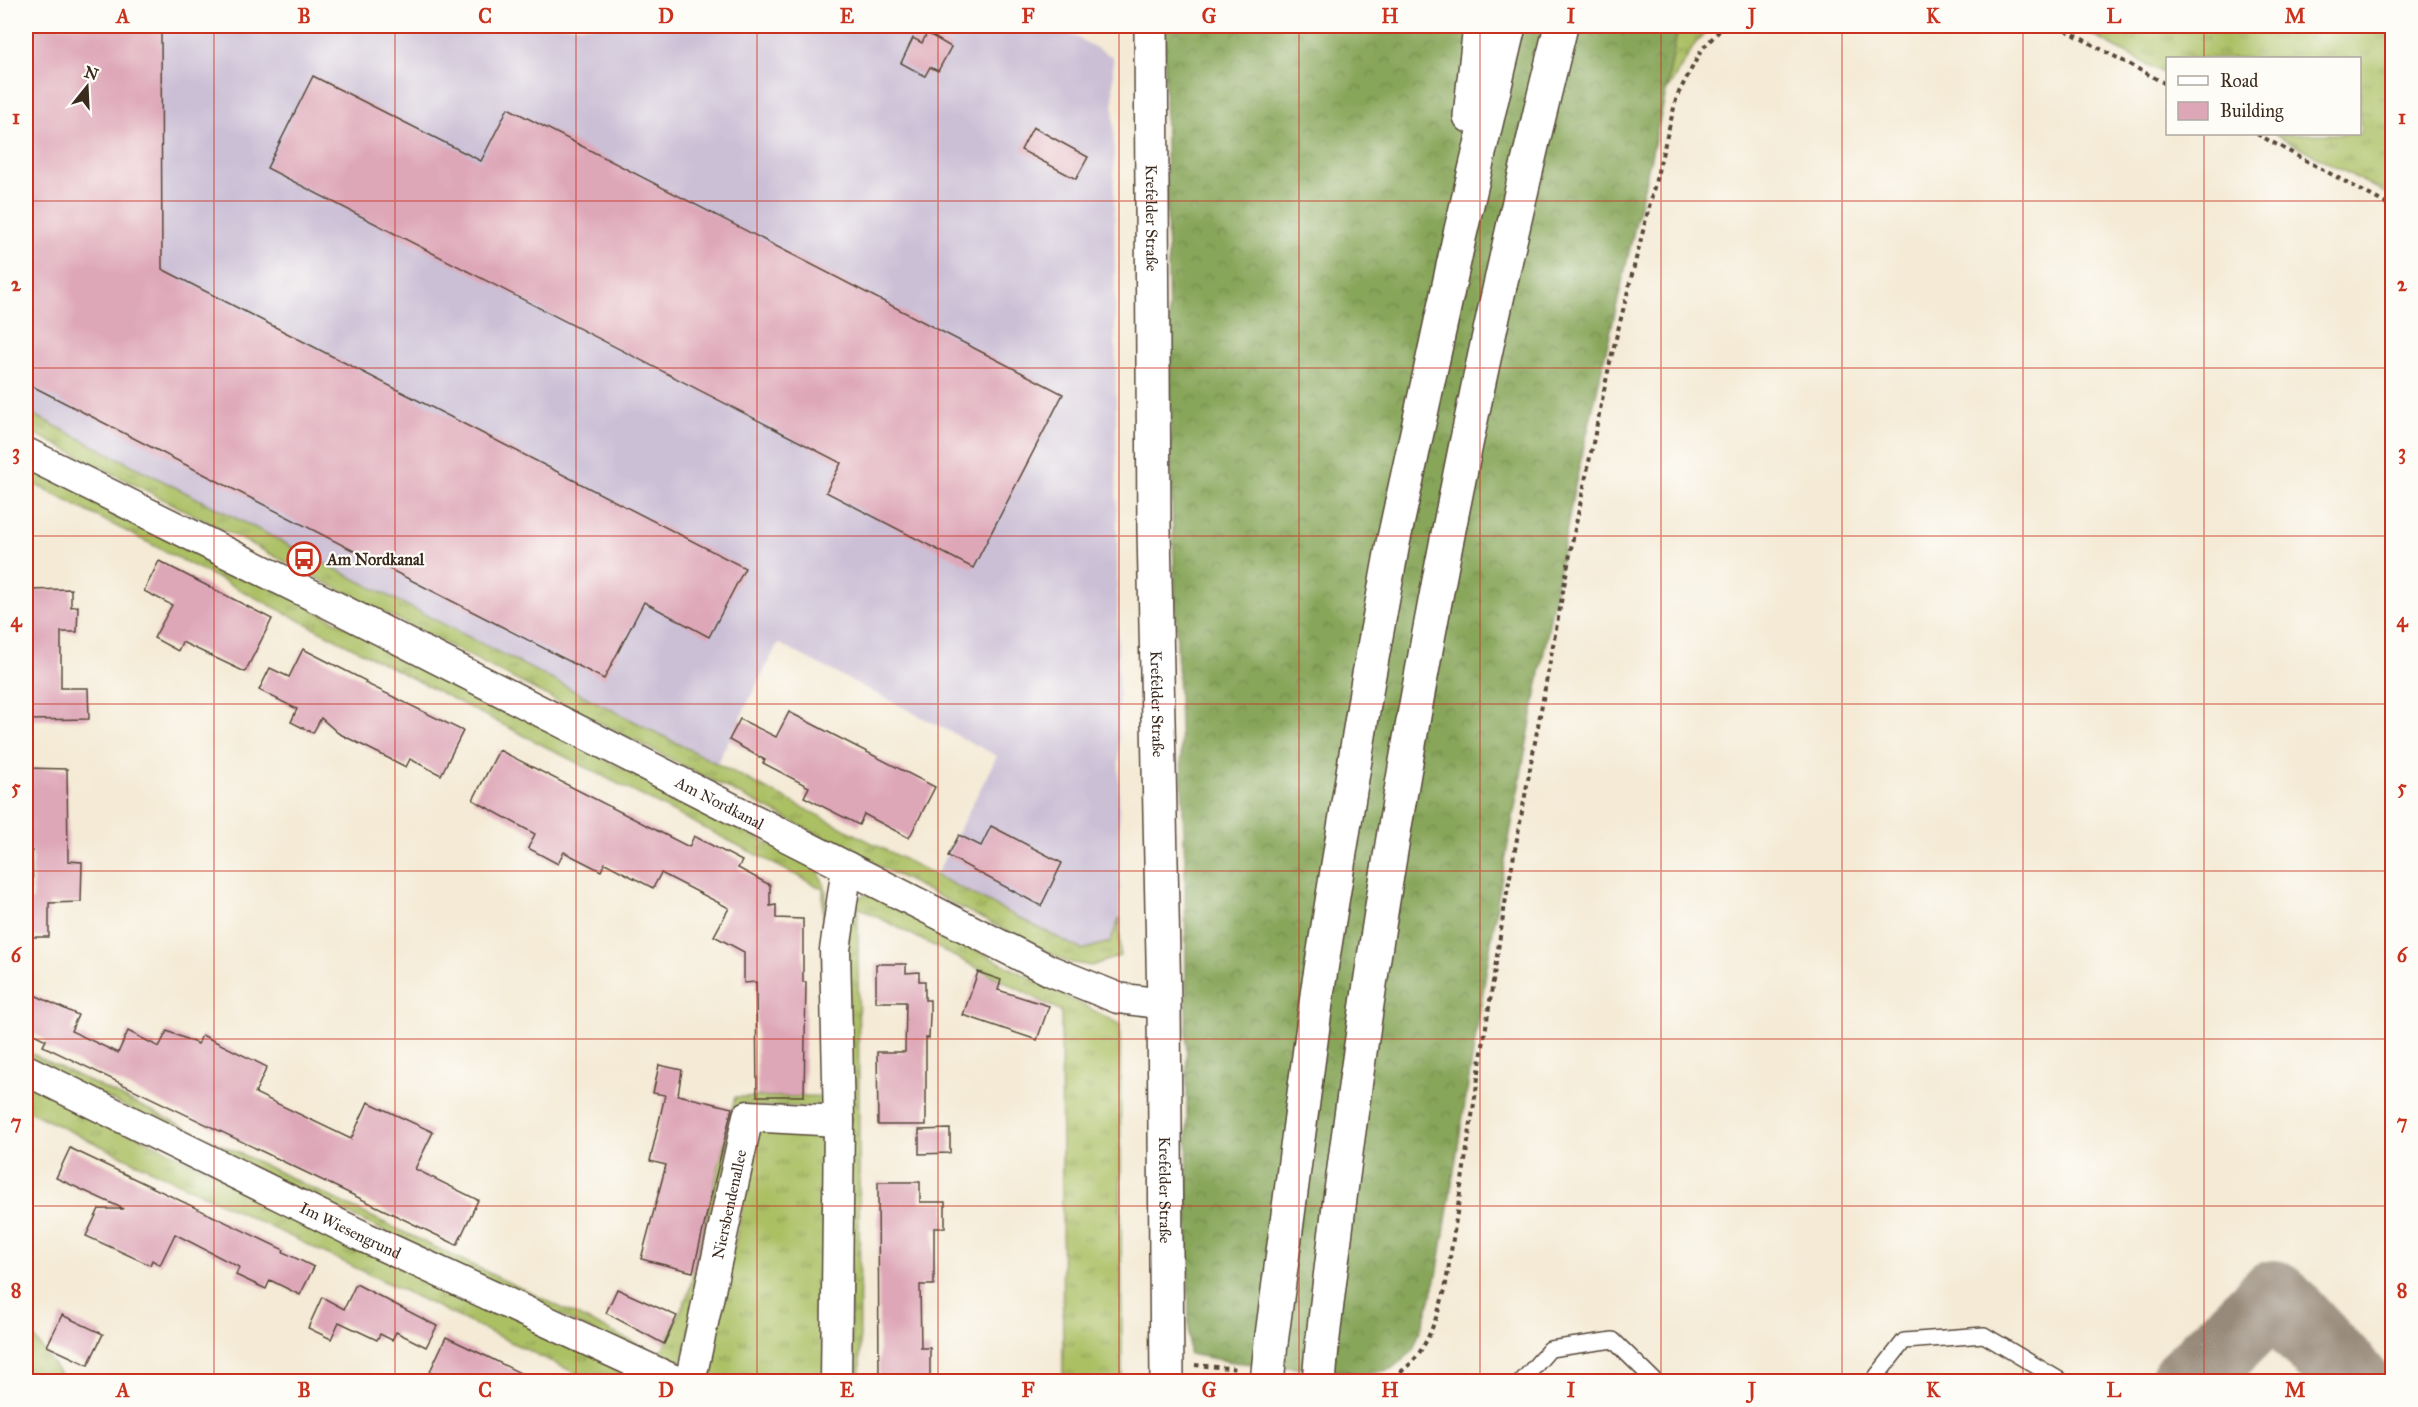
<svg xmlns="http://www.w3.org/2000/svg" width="2418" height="1407" viewBox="0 0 2418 1407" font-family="'IM FELL Great Primer',serif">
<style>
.industrial{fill:#cbbfd5}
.grass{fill:url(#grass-tufts);stroke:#737441;stroke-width:1.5}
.forest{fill:url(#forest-crowns);stroke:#62683c;stroke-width:1.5}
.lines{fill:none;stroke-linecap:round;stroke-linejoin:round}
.taxiway{stroke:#988a7a;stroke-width:74}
.building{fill:#dea7b8}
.service-casing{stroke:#574739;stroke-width:18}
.minor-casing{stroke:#574739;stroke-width:33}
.tertiary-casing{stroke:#574739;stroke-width:36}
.motorway-casing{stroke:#574739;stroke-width:36}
.path{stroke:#574739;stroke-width:4;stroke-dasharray:4.5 4.5;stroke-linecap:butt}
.service{stroke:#fff;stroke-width:15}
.minor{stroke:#fff;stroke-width:30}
.tertiary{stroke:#fff;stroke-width:33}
.motorway{stroke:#fff;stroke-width:33}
.motorway-bridge-casing{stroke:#574739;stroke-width:36;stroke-linecap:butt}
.motorway-bridge{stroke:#fff;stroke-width:33}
.grid{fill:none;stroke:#c8321e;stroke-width:1.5;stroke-opacity:0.55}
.labels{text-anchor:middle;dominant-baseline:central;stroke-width:4.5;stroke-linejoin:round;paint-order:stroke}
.street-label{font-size:16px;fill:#3b2a1e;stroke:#fdfcf7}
.poi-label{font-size:16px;font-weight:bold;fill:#3b2a1e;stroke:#fdfcf7;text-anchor:start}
.neatline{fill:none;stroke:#c8321e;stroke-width:2}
.grid-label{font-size:20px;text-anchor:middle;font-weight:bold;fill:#c8321e}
</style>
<defs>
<pattern id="grass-tufts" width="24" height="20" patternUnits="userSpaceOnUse" patternTransform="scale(1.5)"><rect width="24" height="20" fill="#abbf64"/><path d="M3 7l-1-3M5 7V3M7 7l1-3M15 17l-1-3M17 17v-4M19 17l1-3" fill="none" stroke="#8c9b52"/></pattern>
<pattern id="forest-crowns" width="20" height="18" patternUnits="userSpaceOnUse" patternTransform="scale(1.5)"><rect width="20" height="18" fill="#88a65a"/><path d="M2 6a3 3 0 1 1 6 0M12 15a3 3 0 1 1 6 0" fill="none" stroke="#70874a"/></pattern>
</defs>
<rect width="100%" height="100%" fill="#fdfcf7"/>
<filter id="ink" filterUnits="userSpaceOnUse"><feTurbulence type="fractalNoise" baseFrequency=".0167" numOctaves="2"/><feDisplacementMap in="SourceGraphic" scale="12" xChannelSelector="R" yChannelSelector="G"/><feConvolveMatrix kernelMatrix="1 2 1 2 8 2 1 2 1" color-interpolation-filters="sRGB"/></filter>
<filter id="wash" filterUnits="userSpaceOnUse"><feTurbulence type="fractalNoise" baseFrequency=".008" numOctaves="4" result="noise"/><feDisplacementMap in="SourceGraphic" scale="24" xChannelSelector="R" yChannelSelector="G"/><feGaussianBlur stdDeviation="1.35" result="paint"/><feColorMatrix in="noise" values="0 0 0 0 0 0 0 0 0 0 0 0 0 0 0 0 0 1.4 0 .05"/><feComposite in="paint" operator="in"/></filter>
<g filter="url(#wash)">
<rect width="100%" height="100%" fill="#f4ead5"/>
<polygon class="industrial" points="26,26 1055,26 1113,57 1120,917 1110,942 1082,951 935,877 997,756 778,643 716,765 26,411"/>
<g class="grass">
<polygon points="1678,26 1712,26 1695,44 1666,92"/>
<polygon points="2075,26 2392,26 2392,197 2275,134 2360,134 2360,58 2168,58 2167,75"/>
<polygon points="26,411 1082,950 1110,942 1120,917 1120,956 1091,966 1067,962 26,429"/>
<polygon points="26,462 818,869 826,891 827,1107 745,1106 681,1365 673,1370 26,1059 26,1051 660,1355 689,1292 735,1097 824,1096 823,889 26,480"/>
<polygon points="867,894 1120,1024 1122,1381 1063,1381 1061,1011 858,907 860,1381 851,1381 848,911 850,902"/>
<polygon points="26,1083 654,1381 592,1381 26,1110"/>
<polygon points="764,1127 825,1132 829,1381 709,1382 706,1377 758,1133"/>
<polygon points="26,1326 65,1381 30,1381 26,1376"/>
</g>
<polygon class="forest" points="1164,26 1678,26 1666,92 1574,490 1499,893 1437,1276 1425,1318 1412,1352 1391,1369 1367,1375 1232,1362 1189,1354 1185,864 1172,508"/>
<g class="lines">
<polyline class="taxiway" points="2187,1382 2274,1297 2353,1382"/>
</g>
<g id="blocks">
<g class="building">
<polygon points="26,26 161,26 162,269 745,568 709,637 644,602 604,679 26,383"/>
<polygon points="927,33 951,47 938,71 930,67 925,76 901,63 913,38 922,43"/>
<polygon points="313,76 481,161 508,108 1063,394 973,568 826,492 841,463 267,168"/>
<polygon points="1033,127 1088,157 1076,179 1021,150"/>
<polygon points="159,561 272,619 245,672 182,642 178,651 154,638 172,605 144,591"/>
<polygon points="71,589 71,607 78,606 77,632 61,632 61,688 88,688 89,719 26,720 26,635 29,635 27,590"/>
<polygon points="303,649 366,681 365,683 463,731 441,775 410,759 406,767 338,733 321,718 313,733 291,722 297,709 259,690 270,668 289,677"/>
<polygon points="789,712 935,787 909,838 864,814 859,825 804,797 809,787 763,763 765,760 729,740 740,719 776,737"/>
<polygon points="499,750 689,847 694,836 742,861 738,868 770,885 770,906 776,905 776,918 803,919 803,982 806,982 804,1096 757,1096 756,982 744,983 744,952 714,936 729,908 661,873 653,888 605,863 601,871 564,852 558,864 528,848 535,834 473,800"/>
<polygon points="26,768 67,769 68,861 82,862 81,902 49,903 49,937 26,937 26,901 33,900 32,851 26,851"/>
<polygon points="991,826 1062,863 1041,906 948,856 959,835 981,846"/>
<polygon points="876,964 906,964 906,973 919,972 919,981 925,981 925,1000 930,1000 930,1015 929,1038 926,1038 926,1125 878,1125 877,1052 905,1052 906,1002 876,1002"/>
<polygon points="978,972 1001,980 998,990 1049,1006 1037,1040 963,1015"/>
<polygon points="26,991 78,1015 71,1031 118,1053 128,1031 159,1047 167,1031 198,1044 202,1035 267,1067 255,1093 351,1139 368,1102 433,1132 415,1169 478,1200 457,1245 43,1046 46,1040 26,1030"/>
<polygon points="659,1065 682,1070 678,1095 732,1108 693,1272 641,1259 666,1165 650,1161 665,1095 653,1093"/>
<polygon points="950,1129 950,1153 919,1154 919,1130"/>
<polygon points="70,1148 284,1250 283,1252 314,1267 300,1295 270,1280 266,1289 236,1275 239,1267 175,1234 160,1265 152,1260 150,1265 86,1236 99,1209 124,1209 56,1178"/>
<polygon points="878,1182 920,1182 920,1202 945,1202 945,1228 934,1228 934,1285 920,1285 921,1348 930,1348 930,1382 879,1382"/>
<polygon points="356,1284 437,1326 426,1347 396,1332 392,1340 380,1334 377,1340 339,1322 331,1339 308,1328 322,1297 344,1309"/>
<polygon points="617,1289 677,1316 664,1344 606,1313"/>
<polygon points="62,1315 103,1334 88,1365 47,1346"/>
<polygon points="446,1337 488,1357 538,1382 425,1382"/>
</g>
</g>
</g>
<g filter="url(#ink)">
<use href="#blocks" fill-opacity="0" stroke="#574739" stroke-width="1.5"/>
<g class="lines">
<defs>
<g id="service">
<polyline points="1521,1382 1550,1349 1613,1340 1656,1382"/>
<polyline points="1872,1382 1904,1341 1984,1335 2063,1382"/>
</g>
<g id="minor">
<path id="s1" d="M26,453L326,602L1051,971L1118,998L1164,1004"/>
<path id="s2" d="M26,1070L366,1238L678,1382"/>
<path id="s3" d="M690,1382L748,1116L839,1121"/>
<polyline points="836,1382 839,1121 835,950 847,867"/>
</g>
<g id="tertiary">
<path id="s4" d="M1151,26L1154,530L1164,1004L1167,1382"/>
</g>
<g id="motorway">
<polyline points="1470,116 1480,26"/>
<polyline points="1271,1343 1318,988 1368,680 1393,543 1460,234 1509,26"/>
<path d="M1322,1346C1373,901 1453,460 1561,26"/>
</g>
</defs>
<use href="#service" class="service-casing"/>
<use href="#minor" class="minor-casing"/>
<use href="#tertiary" class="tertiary-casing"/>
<use href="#motorway" class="motorway-casing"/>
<g class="path">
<polyline points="2058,26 2168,85"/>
<polyline points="2257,134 2392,207"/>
<polyline points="1195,1365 1239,1369"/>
<path d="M1348,1378C1357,1379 1367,1381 1376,1380C1420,1377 1434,1325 1445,1290L1506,898L1572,543L1610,362L1677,96L1702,49L1724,26"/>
</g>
<use href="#service" class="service"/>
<use href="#minor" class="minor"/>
<use href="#tertiary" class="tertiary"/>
<use href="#motorway" class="motorway"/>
<defs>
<g id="motorway-bridge">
<polyline points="1267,1382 1271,1343"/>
<polyline points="1319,1382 1322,1346"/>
</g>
</defs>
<use href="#motorway-bridge" class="motorway-bridge-casing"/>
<use href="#motorway-bridge" class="motorway-bridge"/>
</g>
</g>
<path class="grid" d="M214,26V1382M395,26V1382M576,26V1382M757,26V1382M938,26V1382M1119,26V1382M1299,26V1382M1480,26V1382M1661,26V1382M1842,26V1382M2023,26V1382M2204,26V58M2204,134V1382M26,201H2392M26,368H2392M26,536H2392M26,704H2392M26,871H2392M26,1039H2392M26,1206H2392"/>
<defs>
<symbol id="bus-ring" viewBox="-11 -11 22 22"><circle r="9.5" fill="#fdfcf7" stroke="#c8321e" stroke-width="1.5"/><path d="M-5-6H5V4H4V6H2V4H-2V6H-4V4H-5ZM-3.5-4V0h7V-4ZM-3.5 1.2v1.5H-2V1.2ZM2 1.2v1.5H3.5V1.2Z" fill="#c8321e"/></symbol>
</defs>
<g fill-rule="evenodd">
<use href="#bus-ring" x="285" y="540" width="38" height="38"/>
</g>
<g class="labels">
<g class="street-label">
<text stroke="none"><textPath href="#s4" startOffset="192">Krefelder Straße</textPath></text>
<text stroke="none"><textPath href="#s4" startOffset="678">Krefelder Straße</textPath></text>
<text stroke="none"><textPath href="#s1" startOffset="777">Am Nordkanal</textPath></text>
<text stroke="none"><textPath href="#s4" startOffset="1164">Krefelder Straße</textPath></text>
<text stroke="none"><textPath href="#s3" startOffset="182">Niersbendenallee</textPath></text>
<text stroke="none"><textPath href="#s2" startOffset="362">Im Wiesengrund</textPath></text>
</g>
<g class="poi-label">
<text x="327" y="559">Am Nordkanal</text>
</g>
</g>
<rect width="2418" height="1407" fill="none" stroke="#fdfcf7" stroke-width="66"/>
<rect x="2166" y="57" width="195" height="78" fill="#fdfcf7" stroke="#afa8a0" stroke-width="1.5"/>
<rect x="2178" y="76" width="30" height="9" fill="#ffffff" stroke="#afa8a0" stroke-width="1.5"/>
<text x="2220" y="87" font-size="18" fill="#3b2a1e">Road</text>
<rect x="2178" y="102" width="30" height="18" fill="#dea7b8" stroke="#afa8a0" stroke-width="1.5"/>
<text x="2220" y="117" font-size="18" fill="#3b2a1e">Building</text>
<g transform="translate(87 87) rotate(18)" stroke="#fdfcf7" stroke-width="4.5" paint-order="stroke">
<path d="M0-4.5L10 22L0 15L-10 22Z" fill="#3b2a1e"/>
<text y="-9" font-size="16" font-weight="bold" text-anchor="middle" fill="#3b2a1e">N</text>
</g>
<rect x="33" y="33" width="2352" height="1341" class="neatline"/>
<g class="grid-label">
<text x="123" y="23">A</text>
<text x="304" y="23">B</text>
<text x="485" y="23">C</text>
<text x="666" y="23">D</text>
<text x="847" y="23">E</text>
<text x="1028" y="23">F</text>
<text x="1209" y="23">G</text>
<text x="1390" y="23">H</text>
<text x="1571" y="23">I</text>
<text x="1752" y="23">J</text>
<text x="1933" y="23">K</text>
<text x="2114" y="23">L</text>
<text x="2295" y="23">M</text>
<text x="16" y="124">1</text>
<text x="2402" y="124">1</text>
<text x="16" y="291">2</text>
<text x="2402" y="291">2</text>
<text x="16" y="459">3</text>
<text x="2402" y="459">3</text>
<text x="16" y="627">4</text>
<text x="2402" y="627">4</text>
<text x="16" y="794">5</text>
<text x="2402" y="794">5</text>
<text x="16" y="962">6</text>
<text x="2402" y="962">6</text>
<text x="16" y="1129">7</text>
<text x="2402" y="1129">7</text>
<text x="16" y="1297">8</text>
<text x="2402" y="1297">8</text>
<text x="123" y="1397">A</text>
<text x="304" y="1397">B</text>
<text x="485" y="1397">C</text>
<text x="666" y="1397">D</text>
<text x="847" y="1397">E</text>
<text x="1028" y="1397">F</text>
<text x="1209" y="1397">G</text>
<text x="1390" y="1397">H</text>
<text x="1571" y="1397">I</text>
<text x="1752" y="1397">J</text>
<text x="1933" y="1397">K</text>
<text x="2114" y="1397">L</text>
<text x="2295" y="1397">M</text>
</g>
</svg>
